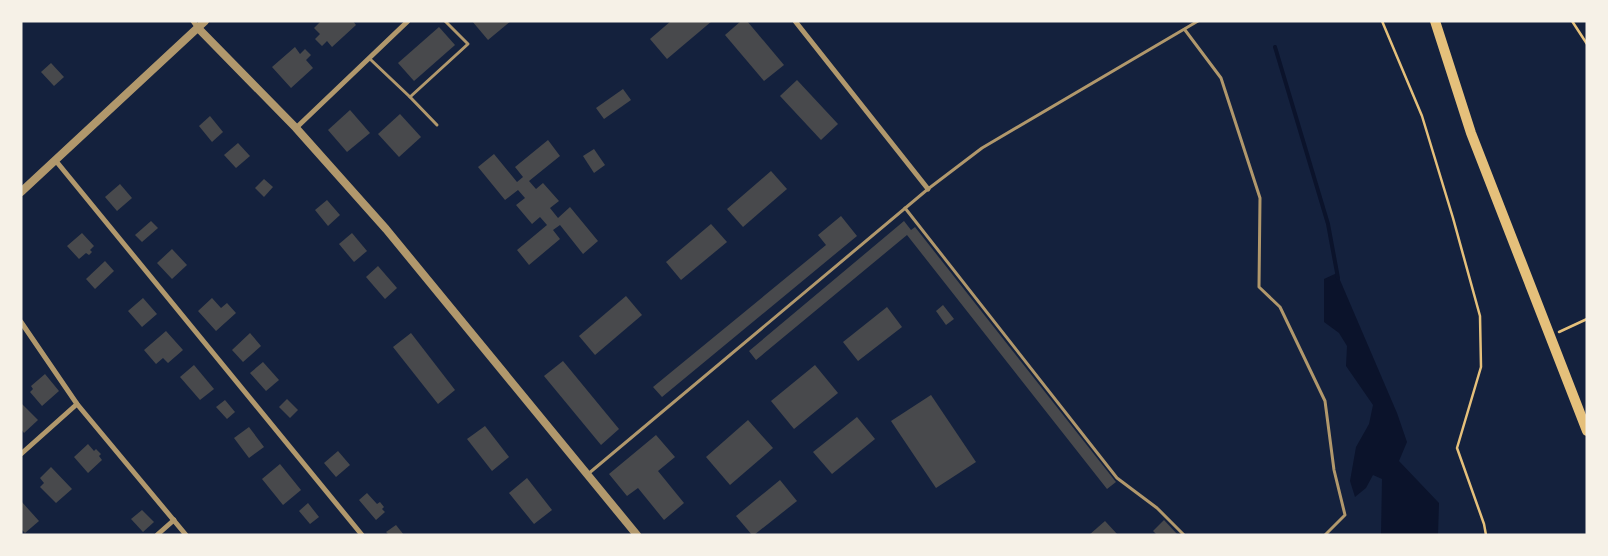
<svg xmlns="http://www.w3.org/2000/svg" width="1608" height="556" viewBox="0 0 1608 556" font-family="'Source Serif 4',serif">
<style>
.water{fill:#0b132b}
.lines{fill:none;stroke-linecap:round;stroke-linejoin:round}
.stream{stroke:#0b132b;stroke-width:4}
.building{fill:#48494c}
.path{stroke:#e5c07b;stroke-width:2.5}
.service{stroke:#b1986c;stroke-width:3}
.minor{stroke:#b1986c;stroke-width:5}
.tertiary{stroke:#b1986c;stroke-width:8}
.primary{stroke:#e5c07b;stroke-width:10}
</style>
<rect width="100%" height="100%" fill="#14213d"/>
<polygon class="water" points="1337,273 1397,413 1407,442 1399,461 1439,503 1438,535 1381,535 1382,479 1373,475 1366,488 1355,497 1350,481 1356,447 1369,424 1373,405 1346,366 1347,346 1339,333 1324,322 1324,279"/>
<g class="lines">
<polyline class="stream" points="1275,47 1328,224 1338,278"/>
</g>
<g class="building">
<polygon points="321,21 353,21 356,25 332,47 327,41 322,46 315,39 320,34 314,28"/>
<polygon points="472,21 511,21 488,40"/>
<polygon points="671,21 712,21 667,59 650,39"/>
<polygon points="741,21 747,21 784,65 764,81 725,35"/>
<polygon points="439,27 455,45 414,81 398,63"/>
<polygon points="295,47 300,54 305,49 311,55 306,60 313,68 291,88 272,67"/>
<polygon points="51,63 64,77 54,86 41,72"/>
<polygon points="797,80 838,124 821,140 780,96"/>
<polygon points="623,89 631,100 604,119 596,108"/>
<polygon points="350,110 370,133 347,152 328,130"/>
<polygon points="400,114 421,137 399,157 378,134"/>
<polygon points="210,116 223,132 212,142 199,126"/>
<polygon points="548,140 560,156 529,181 536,189 543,183 559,201 550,208 558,218 570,207 598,241 583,254 560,225 553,230 560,239 529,265 517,250 547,225 540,217 532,224 516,205 525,198 518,190 505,200 478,167 494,154 517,182 523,177 515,167"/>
<polygon points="238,143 250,156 236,168 224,155"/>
<polygon points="594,149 605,165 594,173 583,156"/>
<polygon points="771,171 787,189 743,227 727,209"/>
<polygon points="264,179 273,187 264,197 255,188"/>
<polygon points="120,184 132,198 117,211 105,197"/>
<polygon points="327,200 340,215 328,226 315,210"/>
<polygon points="841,216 857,236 662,397 653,387 826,245 818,235"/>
<polygon points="151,221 158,228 142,242 135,235"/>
<polygon points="904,221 911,230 915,227 1116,482 1107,489 907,235 756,360 749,351"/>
<polygon points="711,224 727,242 681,280 666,262"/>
<polygon points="82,233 94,246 90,250 92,252 89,255 86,253 79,259 67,246"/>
<polygon points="352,233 367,251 354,262 339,244"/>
<polygon points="172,249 187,265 172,279 157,263"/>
<polygon points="105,261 114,271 95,289 86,279"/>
<polygon points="378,266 397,288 385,299 366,277"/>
<polygon points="626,296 642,315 595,355 579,336"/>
<polygon points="143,298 157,314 142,327 128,311"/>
<polygon points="212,298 221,308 227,303 236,313 216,331 198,311"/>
<polygon points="943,305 954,319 946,325 936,311"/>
<polygon points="887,307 902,327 858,361 843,342"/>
<polygon points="166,331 183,350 168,363 163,358 156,364 144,350"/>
<polygon points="250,333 261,346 243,362 232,350"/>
<polygon points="411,333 455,390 438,404 393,347"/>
<polygon points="563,361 619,429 601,445 544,376"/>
<polygon points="263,362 279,380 266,391 250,373"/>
<polygon points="194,365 214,389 200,400 180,377"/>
<polygon points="815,365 838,393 794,429 771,401"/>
<polygon points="45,374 59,391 42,406 30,392 33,389 31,386"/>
<polygon points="931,395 976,462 936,488 891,421"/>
<polygon points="287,399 298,410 290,418 279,407"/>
<polygon points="225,400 235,412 227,419 216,407"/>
<polygon points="21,403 38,420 24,433 21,429"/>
<polygon points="857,417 875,439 832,474 813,452"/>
<polygon points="748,420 773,448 730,485 706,457"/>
<polygon points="485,426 509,457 492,471 467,439"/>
<polygon points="249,427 264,447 249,458 234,438"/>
<polygon points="656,435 675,457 658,471 684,503 664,520 638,488 627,496 609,474"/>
<polygon points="88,444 94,451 96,449 101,454 99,456 102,460 88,473 74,457"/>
<polygon points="338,451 350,465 336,477 324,463"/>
<polygon points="280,464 301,490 283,505 262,479"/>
<polygon points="51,467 72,489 56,503 40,487 44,483 40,478"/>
<polygon points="527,478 552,510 534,524 509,493"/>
<polygon points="780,480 797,501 754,535 752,535 736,516"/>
<polygon points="367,493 377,504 380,502 384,507 382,509 385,512 376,520 359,500"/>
<polygon points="21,501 39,521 25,533 21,529"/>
<polygon points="308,503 319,517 310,524 299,511"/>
<polygon points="142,510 154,522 143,532 131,519"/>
<polygon points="1164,520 1178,535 1157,535 1153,531"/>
<polygon points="1105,521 1118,535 1089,535"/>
<polygon points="396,525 404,535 389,535 386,532"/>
</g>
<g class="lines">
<g class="path">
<polyline points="1382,21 1422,116 1453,218 1480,316 1481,367 1457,448 1484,524 1486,535"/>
<polyline points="1572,21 1587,44"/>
<polyline points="1559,332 1587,319"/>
</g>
<g class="service">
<polyline points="1185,30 1221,78 1260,198 1259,287 1280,307 1325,401 1334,470 1345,515 1325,535"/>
<polyline points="370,59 410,97 468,44 445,21"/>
<polyline points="410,97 437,125"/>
<polyline points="905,208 1117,478 1157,508 1184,535"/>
<polyline points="588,474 928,189 982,148 1198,21"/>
</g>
<g class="minor">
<polyline points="193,21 198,28"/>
<polyline points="795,21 928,189"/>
<polyline points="296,128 408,21"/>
<polyline points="56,161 362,535"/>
<polyline points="21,322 77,404 186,535"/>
<polyline points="21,454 77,404"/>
<polyline points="157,535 174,520"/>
</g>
<g class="tertiary">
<polyline points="198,28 296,128 386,229 637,535"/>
<polyline points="21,192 205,21"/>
</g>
<polyline class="primary" points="1435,21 1471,133 1587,431"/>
</g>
<rect width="1608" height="556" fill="none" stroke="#f6f1e7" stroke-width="45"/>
</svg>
